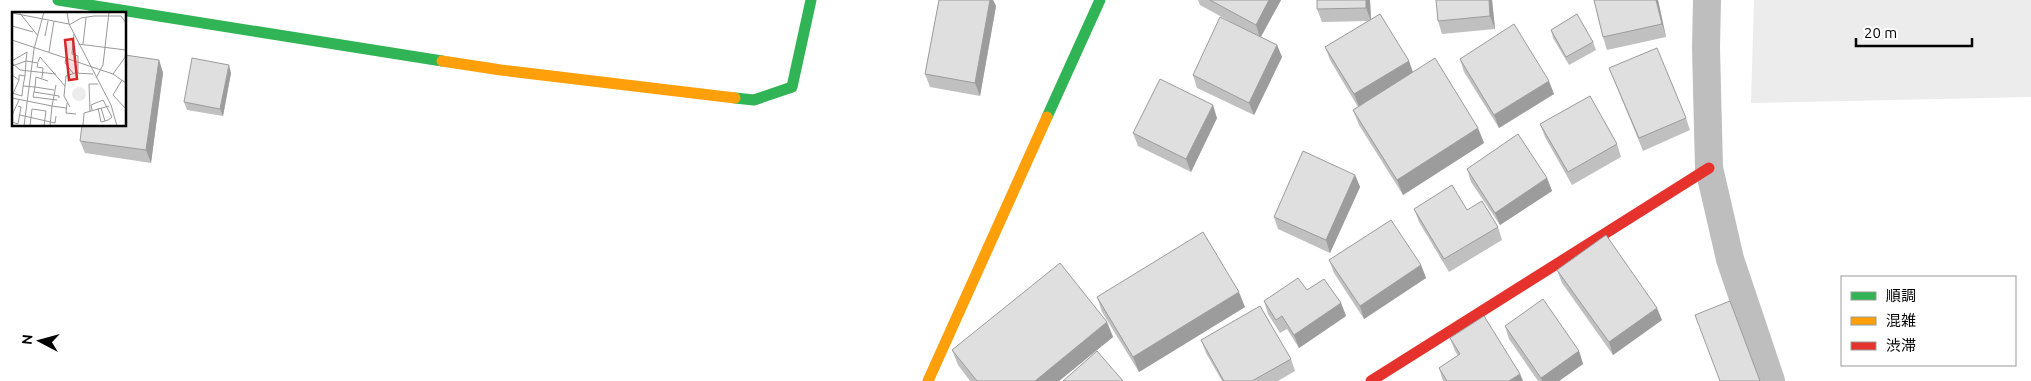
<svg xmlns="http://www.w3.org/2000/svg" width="2031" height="381" viewBox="0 0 2031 381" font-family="Ubuntu,'Noto Sans JP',sans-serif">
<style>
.pitch{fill:#ececec}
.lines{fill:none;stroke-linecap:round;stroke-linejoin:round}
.street{stroke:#bebebe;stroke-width:28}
.fast{stroke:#30b455;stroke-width:11}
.slow{stroke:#ff9f0a;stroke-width:11}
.jam{stroke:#e5322d;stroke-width:11}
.wall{fill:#c0c0c0}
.shaded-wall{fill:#9c9c9c}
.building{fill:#dfdfdf;stroke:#9c9c9c}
.inset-road{fill:none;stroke:#999;stroke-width:1}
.view{fill:#d62828;fill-opacity:0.15;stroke:#d62828;stroke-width:2.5}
.inset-edge{fill:none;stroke:#000;stroke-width:2.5}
</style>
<rect width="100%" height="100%" fill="#fff"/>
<polygon class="pitch" points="1754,0 2031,0 2031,97 1751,103"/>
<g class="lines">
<polyline class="street" points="1707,0 1706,48 1709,168 1730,259 1771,381"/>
<g class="fast">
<polyline points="58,0 442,61"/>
<polyline points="735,98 754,100 792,87 811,0"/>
<polyline points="1047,117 1100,0"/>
</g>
<g class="slow">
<polyline points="442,61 501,70 735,98"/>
<polyline points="928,381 1047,117"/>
</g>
<polyline class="jam" points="1371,381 1709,168"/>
</g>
<g class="wall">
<polygon points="939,0 993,0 996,6 980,96 930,87 925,74"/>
<polygon points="1198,0 1281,0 1261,37 1277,45 1282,57 1254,115 1197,88 1193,75 1240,27 1200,5"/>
<polygon points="1317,0 1370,0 1371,19 1409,61 1413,72 1478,128 1484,143 1403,195 1359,125 1353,110 1358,107 1330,60 1325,47 1368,21 1322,22 1317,9"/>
<polygon points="1492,0 1495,29 1442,34 1438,21"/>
<polygon points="1594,0 1658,0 1666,37 1607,50 1603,37"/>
<polygon points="1551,30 1593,42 1596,50 1569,65 1553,38"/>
<polygon points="1460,59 1554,94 1499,128 1464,72"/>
<polygon points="159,60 163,73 151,163 85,153 80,141"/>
<polygon points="1609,68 1686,118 1690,130 1643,151"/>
<polygon points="231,73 223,116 187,110 184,102"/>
<polygon points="1217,118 1191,172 1138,146 1133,133"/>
<polygon points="1540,124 1617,144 1621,157 1572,185 1545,137"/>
<polygon points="1467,169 1547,178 1552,191 1500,225 1471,182"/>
<polygon points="1355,175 1360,187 1330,253 1278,229 1274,217"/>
<polygon points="1414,209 1467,210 1498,227 1502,240 1449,272 1419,222"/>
<polygon points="1329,260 1421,265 1426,278 1364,319 1334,273"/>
<polygon points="1557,270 1662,320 1613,355 1562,283"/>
<polygon points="1307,290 1341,303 1346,316 1299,348 1287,329 1280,333 1268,314 1264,301"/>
<polygon points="1097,297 1245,307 1139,372 1102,312"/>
<polygon points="1107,322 1113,337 1059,381 970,381 958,365 952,350"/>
<polygon points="1505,326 1579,351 1583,364 1559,381 1538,381 1509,339"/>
<polygon points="1450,338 1520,374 1523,381 1443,381 1439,368 1458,356 1455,351"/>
<polygon points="1201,340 1291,359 1295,371 1278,381 1222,381 1206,353"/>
</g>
<g class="shaded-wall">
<polygon points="990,0 993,0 996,6 980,96 975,83"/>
<polygon points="1269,0 1281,0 1260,38 1256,25"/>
<polygon points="1366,0 1370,0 1371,21 1366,8"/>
<polygon points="1489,0 1492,0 1495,29 1490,16"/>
<polygon points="1656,0 1658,0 1666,37 1662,24"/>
<polygon points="1277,45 1282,57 1254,115 1249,103"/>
<polygon points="159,60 163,73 151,163 146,150"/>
<polygon points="1409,61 1413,73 1359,107 1354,94"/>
<polygon points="229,65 231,73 223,116 220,109"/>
<polygon points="1549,81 1554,94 1499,128 1494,115"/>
<polygon points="1213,105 1217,118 1191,172 1186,159"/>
<polygon points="1478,128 1484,143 1403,195 1397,180"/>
<polygon points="1355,175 1360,187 1330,253 1326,240"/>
<polygon points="1547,178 1552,191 1500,225 1495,213"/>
<polygon points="1421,265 1426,278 1364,319 1360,306"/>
<polygon points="1239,292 1245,307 1139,372 1133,357"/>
<polygon points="1341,303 1346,316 1299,348 1294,335"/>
<polygon points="1657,308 1662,320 1613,355 1609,342"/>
<polygon points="1107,322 1113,337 1059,381 1035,381"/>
<polygon points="1579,351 1583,364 1559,381 1542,381 1541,378"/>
<polygon points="1520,374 1523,381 1509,381"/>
</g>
<g class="building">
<polygon points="939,0 990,0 975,83 925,74"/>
<polygon points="1210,0 1269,0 1256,25"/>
<polygon points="1317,0 1366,0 1366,8 1317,9"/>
<polygon points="1436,0 1489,0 1490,16 1438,21"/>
<polygon points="1594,0 1656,0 1662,24 1603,37"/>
<polygon points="1380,14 1409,61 1354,94 1325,47"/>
<polygon points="1577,14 1593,42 1566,57 1551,30"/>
<polygon points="1220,17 1277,45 1249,103 1193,75"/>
<polygon points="1514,24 1549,81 1494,115 1460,59"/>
<polygon points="1657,48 1686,118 1639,138 1609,68"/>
<polygon points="125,55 159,60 146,150 80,141 82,125 125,125"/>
<polygon points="192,58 229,65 220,109 184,102"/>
<polygon points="1435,58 1478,128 1397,180 1353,110"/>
<polygon points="1160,79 1213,105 1186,159 1133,133"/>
<polygon points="1590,96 1617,144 1568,172 1540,124"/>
<polygon points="1518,134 1547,178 1495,213 1467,169"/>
<polygon points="1303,151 1355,175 1326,240 1274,217"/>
<polygon points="1452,185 1467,210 1482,201 1498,227 1444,259 1414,209"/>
<polygon points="1391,220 1421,265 1360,306 1329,260"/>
<polygon points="1203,232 1239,292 1133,357 1097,297"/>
<polygon points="1606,235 1657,308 1609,342 1557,270"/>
<polygon points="1060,263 1107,322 1035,381 977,381 952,350"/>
<polygon points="1298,278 1307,290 1324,279 1341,303 1294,335 1282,316 1276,320 1264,301"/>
<polygon points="1543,299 1579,351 1541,378 1505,326"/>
<polygon points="1730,301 1760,381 1720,381 1695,315"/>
<polygon points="1260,306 1291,359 1252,381 1224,381 1201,340"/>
<polygon points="1484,316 1520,374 1509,381 1447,381 1439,368 1460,354 1450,338"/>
<polygon points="1097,351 1123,381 1063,381"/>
</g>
<g transform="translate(12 12)">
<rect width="114" height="114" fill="#fff"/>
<path d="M60 82a7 7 0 1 1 14 0a7 7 0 1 1-14 0Z" fill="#ececec"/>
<path class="inset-road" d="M7,0L26,24M55,0L57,12L99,93L105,114M0,1L57,12M57,13L69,6L82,4H109L114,11M0,14L21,20M62,22L60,42L66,44V61M33,24L36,9M0,28L101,62L114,71M66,32L114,38M71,32L74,6M37,40L42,9M54,46L53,51L61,61M0,49L15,40L14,49L0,54M26,50L28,45L53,74M0,51L8,58L44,62M101,62L114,44M0,63L7,68V63L13,64L14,49L26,51L25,55L31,56L30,66M13,64L11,74L23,75L24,65L36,69M84,66L91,53L97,0M110,68L101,83L114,97M44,73L40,94L54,96M22,80L23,75L42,78M0,81L10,84L11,74M0,84L7,68M0,86L40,94L38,114M45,88L21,85L22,80L47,84V86M55,91L54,101L64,102M58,95L52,84L54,64L63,61L81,62M86,96L89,110L93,109M80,98L79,93L91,88L100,105L96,108L93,109L89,96M78,99L77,72H86M0,103L7,88M8,103L43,111L44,104M0,110L6,112L9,95L6,94M12,114L22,37L32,0M18,114L20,97L34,99L32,114M71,114L72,101L97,94"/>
<path class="view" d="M61,27L65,67L57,68L53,28Z"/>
<rect width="114" height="114" class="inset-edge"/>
</g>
<rect x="1841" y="276" width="175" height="90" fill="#ffffff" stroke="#999999"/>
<rect x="1851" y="292" width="25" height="8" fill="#30b455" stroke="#999999"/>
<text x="1886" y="301" font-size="15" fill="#000000">順調</text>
<rect x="1851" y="317" width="25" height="8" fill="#ff9f0a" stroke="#999999"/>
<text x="1886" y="326" font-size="15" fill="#000000">混雑</text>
<rect x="1851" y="342" width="25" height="8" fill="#e5322d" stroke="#999999"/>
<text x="1886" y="351" font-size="15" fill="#000000">渋滞</text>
<g transform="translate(40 341) rotate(276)" stroke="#ffffff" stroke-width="4" paint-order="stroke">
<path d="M0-4L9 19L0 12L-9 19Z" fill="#000000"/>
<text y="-8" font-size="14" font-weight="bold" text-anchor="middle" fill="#000000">N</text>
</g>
<path d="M1856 38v8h116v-8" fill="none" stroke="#000000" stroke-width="2.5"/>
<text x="1864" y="38" font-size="15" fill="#000000" stroke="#ffffff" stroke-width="4" paint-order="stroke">20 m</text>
</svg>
